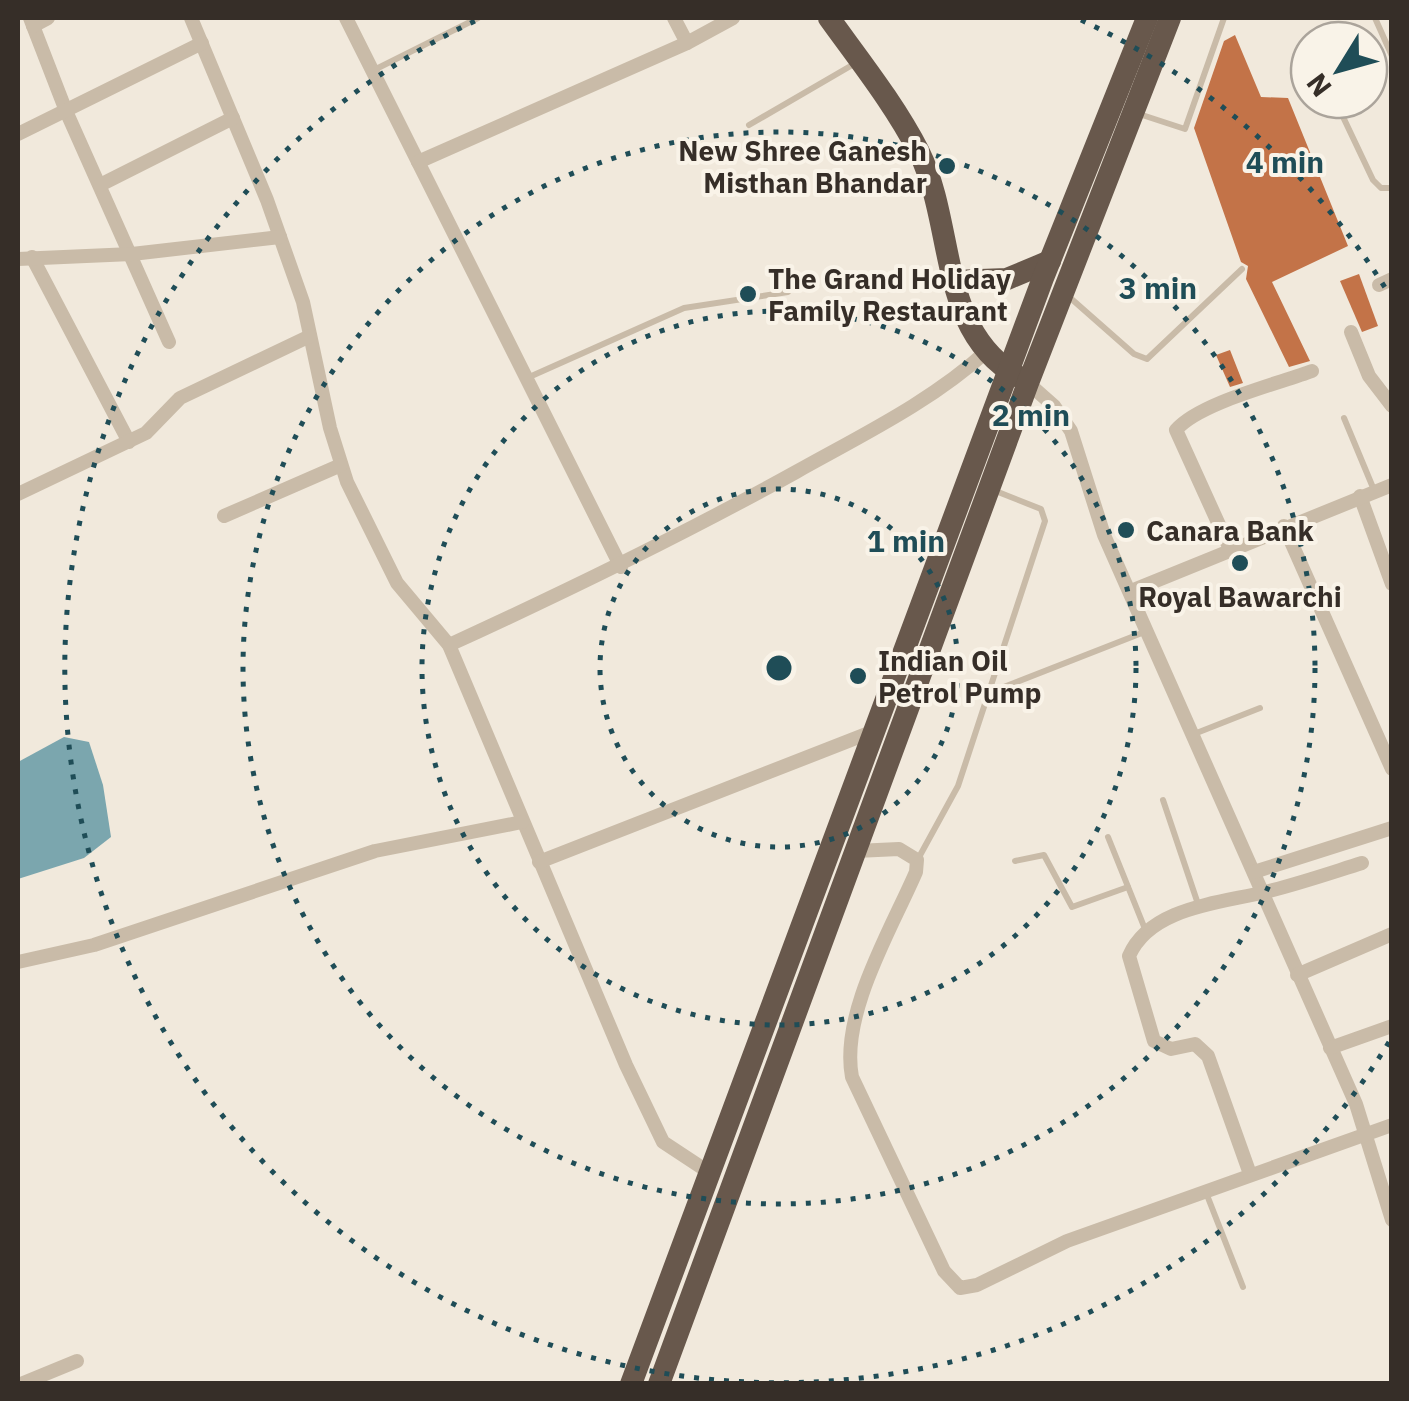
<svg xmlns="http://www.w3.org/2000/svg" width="1409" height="1401" viewBox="0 0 1409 1401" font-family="'IBM Plex Sans',sans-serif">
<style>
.water{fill:#7ba6ae}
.building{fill:#c37348}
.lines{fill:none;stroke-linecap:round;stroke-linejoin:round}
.service{stroke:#c9bba8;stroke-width:6}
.minor{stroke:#c9bba8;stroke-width:14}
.trunk{stroke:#68584c;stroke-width:22}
.ring{fill:none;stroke:#1f4d57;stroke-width:5;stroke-dasharray:5 10}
.poi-dot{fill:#1f4d57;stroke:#f9f3e8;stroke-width:4}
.labels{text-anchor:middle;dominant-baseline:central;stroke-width:8;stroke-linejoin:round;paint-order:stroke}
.poi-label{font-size:28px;font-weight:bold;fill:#362e28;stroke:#f9f3e8;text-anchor:start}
.centre{fill:#1f4d57;stroke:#f9f3e8;stroke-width:5}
.ring-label{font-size:30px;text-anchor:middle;font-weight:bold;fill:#1f4d57;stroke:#f9f3e8;stroke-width:8;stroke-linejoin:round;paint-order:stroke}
</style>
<rect width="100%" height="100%" fill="#f1e9dc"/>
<polygon class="water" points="64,737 89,742 103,785 111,837 84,858 18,879 18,762"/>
<g class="building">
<polygon points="1235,35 1261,97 1288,98 1348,246 1272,282 1310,361 1289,367 1246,279 1248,266 1241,262 1194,128 1224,41"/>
<polygon points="1359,274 1378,326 1362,332 1340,281"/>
<polygon points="1230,350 1243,383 1230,387 1216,355"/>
</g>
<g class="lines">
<g class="service">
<polyline points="1375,18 1392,56"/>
<polyline points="374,70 478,18"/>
<polyline points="1335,100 1373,180 1381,188 1392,188"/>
<polyline points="1136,113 1185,129 1224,18"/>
<polyline points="749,125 854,64"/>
<polyline points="1067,295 1134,354 1147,359 1242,269"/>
<polyline points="527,378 684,308 788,292"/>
<polyline points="1344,418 1374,490"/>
<polyline points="991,692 1147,631"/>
<polyline points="1194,734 1260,708"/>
<polyline points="1163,800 1198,904"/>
<polyline points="1108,837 1147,934"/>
<polyline points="918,859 958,786 1045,521 1041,509 993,490"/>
<polyline points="1015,861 1044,855 1072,907 1128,887"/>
<polyline points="1205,1190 1243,1287"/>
</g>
<g class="minor">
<polyline points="30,18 66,111 169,342"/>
<polyline points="191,18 267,200 303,302 330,428 347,482 397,583 449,645 626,1065 663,1142 710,1173"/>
<polyline points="346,18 621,567"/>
<polyline points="674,18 687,43"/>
<polyline points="33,26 48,18"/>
<polyline points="18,134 202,43"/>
<polyline points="418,162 687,43 733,18"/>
<polyline points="100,185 233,118"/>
<polyline points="32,257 129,442"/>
<polyline points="18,259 132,254 280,237"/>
<polyline points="1379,285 1392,279"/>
<polyline points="1351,332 1369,376 1392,406"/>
<polyline points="1028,383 1054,406 1071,431 1104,535 1356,1104 1392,1220"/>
<polyline points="18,494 146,433 180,398 310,336"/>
<polyline points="1360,496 1392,584"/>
<polyline points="224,516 341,465"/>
<polyline points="1284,526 1392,769"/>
<path d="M1230,549L1176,430C1199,403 1277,384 1312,371"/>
<polyline points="1131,591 1392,485"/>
<path d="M449,645C567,591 682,535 796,472C862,435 931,402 988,350"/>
<path d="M856,851L899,849L917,860L916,872C891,930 840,1014 852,1077L944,1271L960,1288L977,1285L1067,1241L1392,1125"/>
<polyline points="539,862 874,731"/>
<polyline points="1254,872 1392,828"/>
<polyline points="18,962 94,945 375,851 522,822"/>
<polyline points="1297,975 1392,934"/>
<polyline points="1330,1048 1392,1026"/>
<path d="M1250,1174L1208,1056L1195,1044L1171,1049L1154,1041L1129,956C1150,907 1221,903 1265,892C1298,884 1330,873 1362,863"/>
<polyline points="21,1384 77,1361"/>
</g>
<g class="trunk">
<path d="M829,18C860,61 895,105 919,152C956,227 937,331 1019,377"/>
<polyline points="953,281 1007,279 1050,261"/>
<polyline points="631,1384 1043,278 1147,18"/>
<polyline points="659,1384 1028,383 1170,18"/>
</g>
</g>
<g class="ring">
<circle cx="779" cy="668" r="179"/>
<circle cx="779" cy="668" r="357"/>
<circle cx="779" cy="668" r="536"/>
<path d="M1389 1042A715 715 0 1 1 477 20M1081 20A715 715 0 0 1 1389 294"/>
</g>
<g class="poi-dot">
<circle cx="947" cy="166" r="10"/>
<circle cx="748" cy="294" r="10"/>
<circle cx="1126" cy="530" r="10"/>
<circle cx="1240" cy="563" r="10"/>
<circle cx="858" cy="676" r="10"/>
</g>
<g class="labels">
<g class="poi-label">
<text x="927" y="150" text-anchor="end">New Shree Ganesh<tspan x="927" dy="32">Misthan Bhandar</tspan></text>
<text x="768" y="278">The Grand Holiday<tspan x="768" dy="32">Family Restaurant</tspan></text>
<text x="1146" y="530">Canara Bank</text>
<text x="1240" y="596" text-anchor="middle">Royal Bawarchi</text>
<text x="878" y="660">Indian Oil<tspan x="878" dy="32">Petrol Pump</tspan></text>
</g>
</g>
<circle cx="779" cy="668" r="15" class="centre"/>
<g class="ring-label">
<text x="1285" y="173">4 min</text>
<text x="1158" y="299">3 min</text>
<text x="1031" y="426">2 min</text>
<text x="906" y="552">1 min</text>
</g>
<rect width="1409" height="1401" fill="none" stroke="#362e28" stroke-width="40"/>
<g transform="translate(1339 70) rotate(233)"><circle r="48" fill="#f9f3e8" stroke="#aba49b" stroke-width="2.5"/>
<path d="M0-8L18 38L0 25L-18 38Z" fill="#1f4d57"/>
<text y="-15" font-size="28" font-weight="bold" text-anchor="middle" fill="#362e28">N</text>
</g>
</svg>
